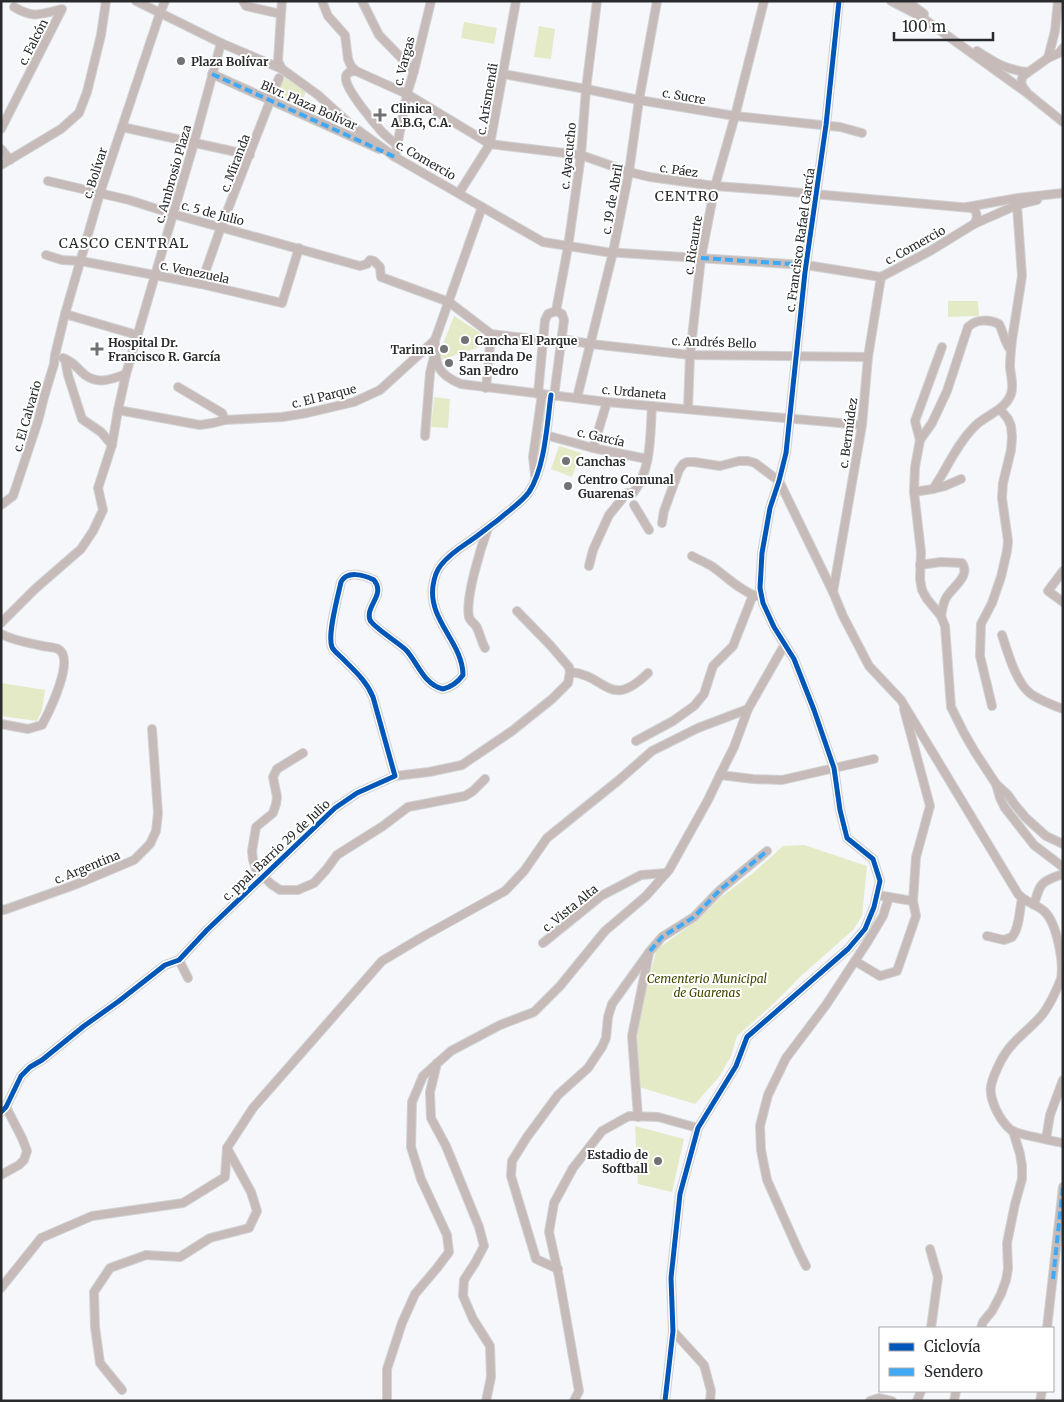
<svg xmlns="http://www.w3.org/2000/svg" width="1064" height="1402" viewBox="0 0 1064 1402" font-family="Merriweather,serif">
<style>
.green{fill:#e4eac6}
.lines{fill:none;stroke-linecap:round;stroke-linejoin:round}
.street-casing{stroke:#d1d2d4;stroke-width:10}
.street{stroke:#c6bbb9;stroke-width:8}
.quiet{stroke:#3fa9f5;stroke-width:4;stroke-dasharray:8 4;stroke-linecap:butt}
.cycleway-casing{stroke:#fff;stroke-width:8}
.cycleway{stroke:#0057b8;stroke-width:5}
.poi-dot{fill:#707274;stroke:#fff;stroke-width:2}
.labels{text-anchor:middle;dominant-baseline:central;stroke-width:4;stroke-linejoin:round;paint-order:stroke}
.street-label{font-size:12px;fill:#282a2c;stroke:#fff}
.poi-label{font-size:12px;font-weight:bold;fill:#282a2c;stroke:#fff;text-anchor:start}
.park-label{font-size:12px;font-style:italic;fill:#434700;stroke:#fff}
.neighbourhood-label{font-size:14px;letter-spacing:1px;fill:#282a2c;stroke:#fff}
</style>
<rect width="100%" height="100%" fill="#f5f7fa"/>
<g class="green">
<polygon points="464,22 497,28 494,44 461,38"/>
<polygon points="539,26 555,29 551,59 534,57"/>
<polygon points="284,75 306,92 299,108 276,97"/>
<polygon points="948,301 978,301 979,316 948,317"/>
<polygon points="454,316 485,336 486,345 441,360 439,354"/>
<polygon points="434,397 450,399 448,428 431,427"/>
<polygon points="559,446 581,453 572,477 551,469"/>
<polygon points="1,683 45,690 42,710 37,721 1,716"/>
<polygon points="804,845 867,866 862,916 854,929 802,975 771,1006 737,1036 731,1056 719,1077 695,1104 639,1087 635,1041 645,986 654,960 656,950 699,919 721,897 753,873 783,846"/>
<polygon points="635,1126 684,1139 672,1192 638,1184"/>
</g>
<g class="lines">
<defs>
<g id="street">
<path d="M136,1L221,43L282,69L318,95L351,125L395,157L543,242L606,252L806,265L881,277L930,251L974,224C977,219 978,216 975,210L971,208L769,190L715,186L650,177L629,172L581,155L490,144L407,94L356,71L351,66L348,59L345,35L328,16L322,1"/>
<polyline points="243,1 246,6 281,14 278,61 282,69"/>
<polyline points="362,1 379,35 414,71"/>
<polyline points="891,1 920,16 1027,93 1063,122"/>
<polyline points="907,1 924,14"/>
<polyline points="281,14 282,1"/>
<path d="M977,51C994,62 1006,70 1027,72"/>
<polyline points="1048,58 1055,31 1058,1"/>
<path d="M356,71C350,71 345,73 346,80C348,92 374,123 382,132C387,137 392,141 397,145"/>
<polyline points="212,74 379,149"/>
<polyline points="503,74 586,89 639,100 735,116 840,127 862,133"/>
<path d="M1026,91C1021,86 1020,82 1023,76L1048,58L1059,53L1063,48"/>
<polyline points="122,127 250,155"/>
<path d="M1,129L62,9C41,14 34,19 14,7"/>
<polyline points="1,149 10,160"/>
<polyline points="392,155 395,157 407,94 414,71 431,1"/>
<polyline points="1,165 61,129 79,113 87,92 101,35 106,1"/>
<polyline points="48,181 129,200 173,214 360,266 367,264 370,260 374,261 380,267 381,277 449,302 491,334 543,340"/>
<polyline points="459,193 490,144 516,1"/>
<polyline points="967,207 1018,198 1063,193"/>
<polyline points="974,224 1017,205 1037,200"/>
<polyline points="46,255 62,260 81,261 201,284 282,303 299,248"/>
<polyline points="201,284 221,227 279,78"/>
<polyline points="556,311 568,247 581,155 586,89 597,1"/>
<polyline points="65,314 137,335"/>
<polyline points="561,339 591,344 690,355 868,357"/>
<path d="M435,340C435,365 437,374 461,384L607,402L862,425"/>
<path d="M1010,349C1005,344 1003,331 999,324C989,319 976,319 968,327L947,391L932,423L920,440L915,467L914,492L921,552L920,579L922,590L927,599L941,616L945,626L951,707L964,733L975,752L996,784L1008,795L1015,805L1026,818L1046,836L1063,844"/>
<path d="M63,358C76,363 76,368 85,375C99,385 112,379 126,374"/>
<polyline points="65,359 68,375 82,419 101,432 112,445"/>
<polyline points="178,387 222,413 225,420"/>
<polyline points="486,388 491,334"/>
<polyline points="538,394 545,320 548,314 556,311 562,314 564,320 554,396"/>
<polyline points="577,398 613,252 629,172 639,100 657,1"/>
<polyline points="688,408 690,355 701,258 715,186 735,116 764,1"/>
<polyline points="118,410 200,425 213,423 225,420 282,417 307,413 354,402 380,390 435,340 482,207"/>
<polyline points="425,436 430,373 434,357"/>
<polyline points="549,436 593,448 647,459"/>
<polyline points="920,440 915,421 942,347"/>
<polyline points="593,448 607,402"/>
<polyline points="535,475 533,457 542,394"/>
<polyline points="933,489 945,486 961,479"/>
<path d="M914,492L933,489C947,469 956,445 974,427C985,415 1005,411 1011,394C1014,385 1011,377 1010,367C1010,358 1011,350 1012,340L1022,276L1017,205"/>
<path d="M633,493C652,470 650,434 652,406"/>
<polyline points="1,505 13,496 38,421 44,397 54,364 55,355 65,314 100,193 160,13 165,1"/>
<polyline points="634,505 649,530"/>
<path d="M662,523L664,511L679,470L683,464L687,462H694L720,466L739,461H748L755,463L779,481L833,592L843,616L869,666L901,700L1018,894C1025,902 1036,904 1044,911C1057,923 1064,962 1061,979C1056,991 1050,1006 1041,1016C1031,1028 1016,1038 1007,1051C1001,1059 993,1076 991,1086C989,1100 1000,1121 1011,1130C1017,1134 1053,1141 1063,1143"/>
<path d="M692,556C699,560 707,563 713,567C727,577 739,590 756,596"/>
<path d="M920,565L941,562L962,563C972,577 949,589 945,600C943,605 942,611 941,616"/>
<polyline points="589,566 593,550 609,515 622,499 625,494 627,493 633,493"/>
<polyline points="1063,571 1048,591 1063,602"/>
<polyline points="833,592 862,425 868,357 881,277"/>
<polyline points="1,623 35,589 81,549 93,531 103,510 98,488 112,445 118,410 126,374 194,143 221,43"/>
<path d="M1,634C14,641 29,643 43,646C47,647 54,647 58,649C76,658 49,712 42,725L28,729L1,724"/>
<path d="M1002,635C1008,653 1016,683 1031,694C1041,701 1052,705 1063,709"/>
<path d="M485,648C481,641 480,633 476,626C474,623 470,621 469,617C465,598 481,547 488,528"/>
<path d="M570,672C607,675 609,711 648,673"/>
<polyline points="992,706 980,656 981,624 992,603 1001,577 1007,551 1008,541 1002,498 1003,483 1011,450 1012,437 1011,426 1008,419 1000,409"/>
<polyline points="636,741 673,721 694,706 704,694 713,666 733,646 753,595"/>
<polyline points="303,753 277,769 273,777 277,797 276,804 273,813 256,827 252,851 253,860 256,869 271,884 280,890 298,890 314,883 326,870 337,855 383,826 408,807 465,796 473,791 485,779"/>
<polyline points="720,775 753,779 782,780 874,759"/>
<polyline points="395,776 429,772 462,765 512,731 552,699 568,683 570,672 569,667 550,645 517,611"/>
<polyline points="996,784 1000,798 1005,808 1034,845 1063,867"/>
<polyline points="877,895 913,901"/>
<path d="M1034,905C1040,883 1041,881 1063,874"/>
<polyline points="1,909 4,910 77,884 134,860 150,844 156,831 158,813 152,729"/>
<path d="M987,936L1004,940L1012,937C1020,927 1019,911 1022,899"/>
<polyline points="543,943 601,896 641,875 666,873"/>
<polyline points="179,960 188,978"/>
<polyline points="855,961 880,976 897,971 916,916 913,901 916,857 930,806 904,709"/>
<polyline points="437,1063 430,1092 431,1118 446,1146 479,1227 484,1246 475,1263 464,1280 463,1296 473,1319 490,1346 491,1377 486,1401"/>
<path d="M1,1112L6,1107L21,1076L30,1067L42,1060L84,1026L119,1001L165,965L179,960L207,930L335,808L357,793L395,776L373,697C367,682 356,672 345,661C341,656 334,652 332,647C327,635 338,596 341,582C347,570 364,575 374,580C386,595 365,606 370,620C373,627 399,643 406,650C418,663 424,685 443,689C451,687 458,682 463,675C463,643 428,620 433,586C434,579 436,571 441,565C448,556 458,549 467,543C478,536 487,528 498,520C508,511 521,503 529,492C545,468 547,424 551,395"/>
<polyline points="638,1117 632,1036 649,953"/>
<polyline points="1046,1139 1050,1115 1063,1080"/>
<polyline points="1,1175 19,1165 24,1160 27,1151 22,1138 6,1107"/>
<polyline points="930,1249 938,1277 931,1328"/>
<polyline points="806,1266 799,1252 767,1180 761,1150 760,1126 768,1095 786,1058 826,1005 868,941 883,916 889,897"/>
<polyline points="558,1269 536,1259 511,1176 512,1161 527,1137 558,1095 588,1068 602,1047 606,1038 608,1017 612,1004 650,951 662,937 694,917 720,890 767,851"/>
<polyline points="1,1288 41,1238 92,1216 183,1203 225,1177 227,1148 253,1108 382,961 424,936 505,891 524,871 547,838 619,780 652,751 698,728 748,709"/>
<polyline points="981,1328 983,1322 992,1311 1001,1294 1006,1280 1008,1269 1007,1243 1015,1204 1022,1179 1022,1166 1020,1154 1013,1131"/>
<polyline points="1047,1328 1063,1187"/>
<polyline points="673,1331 704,1365 711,1391 710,1401"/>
<polyline points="122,1390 100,1363 95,1327 94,1292 110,1268 146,1255 180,1257 210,1238 249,1228 257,1211 251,1192 227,1148"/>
<polyline points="387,1401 387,1369 402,1323 415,1294 437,1268 449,1252 447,1235 421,1179 411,1147 412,1102 423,1076 451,1051 500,1025 534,1012 560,986 605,931 646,896 669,870 708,800 720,775 734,747 748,709 785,644"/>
<polyline points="574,1401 579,1391 559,1277 549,1232 554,1203 573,1168 602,1131 629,1116 658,1117 698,1128"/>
<polyline points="665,1401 673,1331 671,1278 680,1194 698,1128 736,1066 747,1037 848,949 865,929 874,907 880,881 873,859 847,838 840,810 834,768 814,710 794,659 774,627 763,603 760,588 762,553 770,508 779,481 786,453 805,272 826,125 839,1"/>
<polyline points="870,1401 879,1398 892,1401"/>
<polyline points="917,1401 921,1391"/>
<polyline points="954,1401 956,1391"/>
<polyline points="1040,1401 1042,1391"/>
</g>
</defs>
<use href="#street" class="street-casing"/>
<use href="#street" class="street"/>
<g class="quiet">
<polyline points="212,74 395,157"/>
<polyline points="701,258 806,265"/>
<polyline points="650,951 662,937 694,917 720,890 767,851"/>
<polyline points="1053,1279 1063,1187"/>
</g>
<defs>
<g id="cycleway">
<path d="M1,1112L6,1107L21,1076L30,1067L42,1060L84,1026L119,1001L165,965L179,960L207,930L335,808L357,793L395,776L373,697C367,682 356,672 345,661C341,656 334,652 332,647C327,635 338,596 341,582C347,570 364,575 374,580C386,595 365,606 370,620C373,627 399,643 406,650C418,663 424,685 443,689C451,687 458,682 463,675C463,643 428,620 433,586C434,579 436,571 441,565C448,556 458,549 467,543C478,536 487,528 498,520C508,511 521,503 529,492C545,468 547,424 551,395"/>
<polyline points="665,1401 673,1331 671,1278 680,1194 698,1128 736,1066 747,1037 848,949 865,929 874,907 880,881 873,859 847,838 840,810 834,768 814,710 794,659 774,627 763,603 760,588 762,553 770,508 779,481 786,453 805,272 826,125 839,1"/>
</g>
</defs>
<use href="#cycleway" class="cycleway-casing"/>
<use href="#cycleway" class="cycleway"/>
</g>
<g class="poi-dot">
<circle cx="181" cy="61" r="5"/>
<path d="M377.5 107.5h5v5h5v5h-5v5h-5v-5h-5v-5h5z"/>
<circle cx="465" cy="340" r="5"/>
<path d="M94.5 341.5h5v5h5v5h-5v5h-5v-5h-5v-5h5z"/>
<circle cx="444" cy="349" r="5"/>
<circle cx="449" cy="363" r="5"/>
<circle cx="566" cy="461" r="5"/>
<circle cx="568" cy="486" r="5"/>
<circle cx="658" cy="1161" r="5"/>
</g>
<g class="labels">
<g class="street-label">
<text transform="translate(33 42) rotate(-63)">c. Falcón</text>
<text transform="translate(404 61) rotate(-75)">c. Vargas</text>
<text transform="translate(684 96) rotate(10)">c. Sucre</text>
<text transform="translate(487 99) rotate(-80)">c. Arismendi</text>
<text transform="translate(309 105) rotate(24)">Blvr. Plaza Bolívar</text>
<text transform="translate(568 156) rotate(-84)">c. Ayacucho</text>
<text transform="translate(426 160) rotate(30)">c. Comercio</text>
<text transform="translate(235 163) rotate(-69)">c. Miranda</text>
<text transform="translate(679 170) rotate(8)">c. Páez</text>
<text transform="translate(95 173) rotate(-72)">c. Bolívar</text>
<text transform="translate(173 174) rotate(-74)">c. Ambrosio Plaza</text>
<text transform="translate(612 199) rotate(-80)">c. 19 de Abril</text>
<text transform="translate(213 213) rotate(15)">c. 5 de Julio</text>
<text transform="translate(800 240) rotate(-82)">c. Francisco Rafael García</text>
<text transform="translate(693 245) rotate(-81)">c. Ricaurte</text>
<text transform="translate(915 245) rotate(-29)">c. Comercio</text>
<text transform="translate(195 272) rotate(12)">c. Venezuela</text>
<text transform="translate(714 342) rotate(2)">c. Andrés Bello</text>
<text transform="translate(634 392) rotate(5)">c. Urdaneta</text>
<text transform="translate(324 396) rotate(-14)">c. El Parque</text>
<text transform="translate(27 416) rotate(-74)">c. El Calvario</text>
<text transform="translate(848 433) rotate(-82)">c. Bermúdez</text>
<text transform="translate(601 437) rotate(13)">c. García</text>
<text transform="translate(276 850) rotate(-43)">c. ppal. Barrio 29 de Julio</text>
<text transform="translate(87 867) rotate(-22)">c. Argentina</text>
<text transform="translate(570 908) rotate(-39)">c. Vista Alta</text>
</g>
<g class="poi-label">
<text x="191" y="61">Plaza Bolívar</text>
<text x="391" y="108">Clinica<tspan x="391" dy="14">A.B.G, C.A.</tspan></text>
<text x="475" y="340">Cancha El Parque</text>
<text x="108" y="342">Hospital Dr.<tspan x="108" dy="14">Francisco R. García</tspan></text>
<text x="434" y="349" text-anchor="end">Tarima</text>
<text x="459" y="356">Parranda De<tspan x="459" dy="14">San Pedro</tspan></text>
<text x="576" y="461">Canchas</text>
<text x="578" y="479">Centro Comunal<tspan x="578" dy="14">Guarenas</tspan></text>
<text x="648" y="1154" text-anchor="end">Estadio de<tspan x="648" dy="14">Softball</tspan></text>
</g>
<g class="park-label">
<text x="707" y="978">Cementerio Municipal<tspan x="707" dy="14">de Guarenas</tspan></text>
</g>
<g class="neighbourhood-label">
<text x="687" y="196">CENTRO</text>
<text x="124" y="243">CASCO CENTRAL</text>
</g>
</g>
<rect width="1064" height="1402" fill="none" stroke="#282a2c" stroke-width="5"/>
<rect x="879" y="1327" width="175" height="65" fill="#ffffff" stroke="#a9aaab"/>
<rect x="889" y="1343" width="25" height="8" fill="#0057b8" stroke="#a9aaab"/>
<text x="924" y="1352" font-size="15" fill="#282a2c">Ciclovía</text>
<rect x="889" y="1368" width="25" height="8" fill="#3fa9f5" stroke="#a9aaab"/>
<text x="924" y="1377" font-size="15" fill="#282a2c">Sendero</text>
<path d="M894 32v8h99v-8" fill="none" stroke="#282a2c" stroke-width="2.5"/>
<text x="902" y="32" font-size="15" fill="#282a2c" stroke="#ffffff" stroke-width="4" paint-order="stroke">100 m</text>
</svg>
